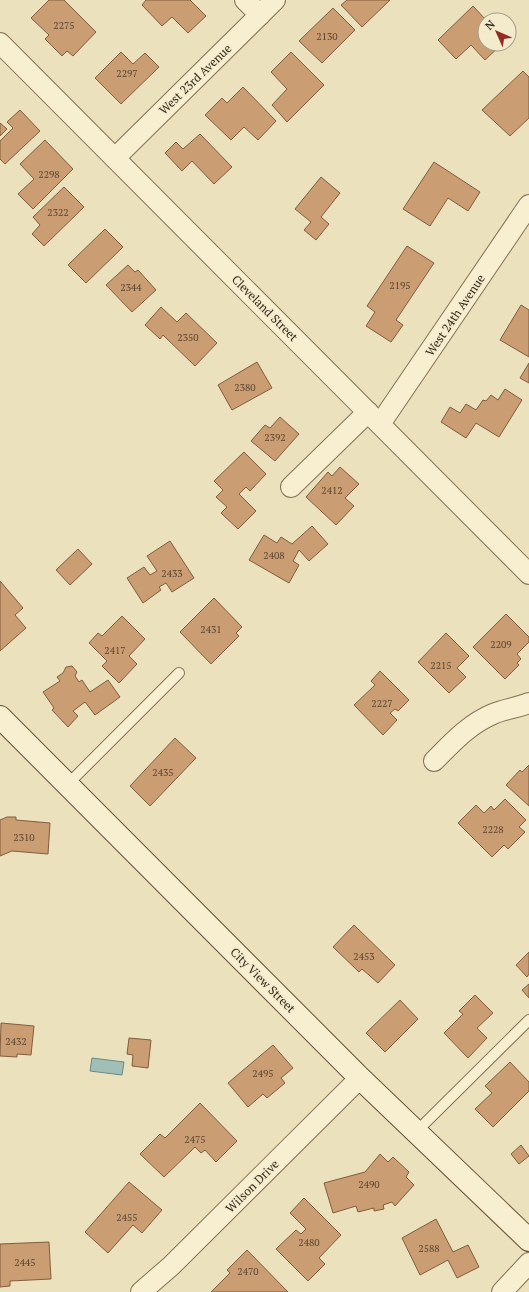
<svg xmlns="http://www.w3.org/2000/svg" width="529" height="1292" viewBox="0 0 529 1292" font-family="'PT Serif',serif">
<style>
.water{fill:#a1beb7;stroke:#698b85}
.building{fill:#ca9d73;stroke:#825d3d}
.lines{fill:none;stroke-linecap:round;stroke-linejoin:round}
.lane-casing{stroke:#847257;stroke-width:12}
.street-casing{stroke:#847257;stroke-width:22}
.secondary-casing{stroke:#65533a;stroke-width:24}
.lane{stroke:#f8eed0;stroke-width:10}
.street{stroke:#f8eed0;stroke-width:20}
.secondary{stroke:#f8eed0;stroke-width:22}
.labels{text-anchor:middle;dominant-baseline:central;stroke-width:3;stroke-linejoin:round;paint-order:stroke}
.number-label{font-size:10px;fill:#594531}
.street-label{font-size:12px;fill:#33281b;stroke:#f4ebcc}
</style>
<rect width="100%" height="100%" fill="#ece1bd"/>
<polygon class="water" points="92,1058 124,1062 122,1075 90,1071"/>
<g class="building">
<polygon points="49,0 64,0 96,32 73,56 67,51 62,56 45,39 49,35 31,18"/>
<polygon points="146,0 190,0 206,16 188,33 172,17 162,26 142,5"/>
<polygon points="347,0 390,0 362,27 341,5"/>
<polygon points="473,6 486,20 485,44 502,44 485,60 471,45 456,59 438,40"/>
<polygon points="333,8 355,30 322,63 299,41"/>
<polygon points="121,52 133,64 145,53 159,67 121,104 95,78"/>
<polygon points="291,52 324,85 287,122 272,105 287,89 271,72"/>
<polygon points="523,71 529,77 529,118 510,136 482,110"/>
<polygon points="243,87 276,121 258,140 244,127 231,140 205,115 222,98 227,103"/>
<polygon points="20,110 40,131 5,164 0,159 0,141 13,128 7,122"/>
<polygon points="0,123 7,129 0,136"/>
<polygon points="200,134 232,167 214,184 192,161 182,171 165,153 176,142 183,149"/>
<polygon points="45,140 73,169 33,209 18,194 34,179 20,164"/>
<polygon points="434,162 480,192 468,211 448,198 430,226 403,209"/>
<polygon points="321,177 340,193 321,217 329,224 316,240 304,230 311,222 295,209"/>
<polygon points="64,187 84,207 44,246 32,234 40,225 33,217"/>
<polygon points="105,229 123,247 86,283 68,265"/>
<polygon points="407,246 434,263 396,320 403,325 391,342 366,326 375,312 367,306"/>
<polygon points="128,265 135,272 138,270 156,290 132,312 106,285"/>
<polygon points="521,305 529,310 529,357 500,340"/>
<polygon points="161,307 177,322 186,313 217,343 195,366 163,335 160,339 145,325"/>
<polygon points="257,362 272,388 232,410 218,385"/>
<polygon points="529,363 529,383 520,378"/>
<polygon points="505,389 522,400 499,437 476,423 466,438 441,422 450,407 460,413 466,404 476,410 483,400 486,401 491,395 498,400"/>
<polygon points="280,417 299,434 275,461 251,441 265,425 270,428"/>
<polygon points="244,452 266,474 250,491 246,487 239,494 256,511 238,529 221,513 227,507 216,497 223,490 214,481"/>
<polygon points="340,467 359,484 345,498 354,506 336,525 306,497 328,472 332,476"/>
<polygon points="312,526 328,544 309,561 299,550 293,561 299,565 289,583 249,560 264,535 277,543 281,537 292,544"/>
<polygon points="170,541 194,578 172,592 166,583 159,587 161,590 143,603 127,578 144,567 150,575 157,571 147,556"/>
<polygon points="78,549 92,564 70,585 56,570"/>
<polygon points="0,581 23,608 15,615 26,628 0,651"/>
<polygon points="214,598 242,627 236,633 239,636 211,664 180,632"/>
<polygon points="506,614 529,637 529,642 517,654 521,659 517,663 519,665 505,679 473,647"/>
<polygon points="122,616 145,639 129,656 137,664 119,683 102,666 107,661 89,643 98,633 102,636"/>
<polygon points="446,633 469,656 457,668 466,677 449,693 418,662"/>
<polygon points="72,666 77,672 75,676 79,682 82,680 90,692 108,680 120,697 95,715 85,702 73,711 78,716 68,727 52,710 54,708 43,692 60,681 57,677 63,673 66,667"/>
<polygon points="380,671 409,700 398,711 395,709 390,713 397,720 383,735 354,705 375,685 371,681"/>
<polygon points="175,738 196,758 150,806 130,786"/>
<polygon points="529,765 529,806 506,785 520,770 522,772"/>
<polygon points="505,799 526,820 519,827 525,832 508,849 504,845 492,857 458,823 476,805 484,813 491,806 494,810"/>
<polygon points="7,817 16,817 16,820 50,823 48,854 12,851 0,856 0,820"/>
<polygon points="354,925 395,965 378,983 362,969 359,972 333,947"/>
<polygon points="529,952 529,974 527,977 516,965"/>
<polygon points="529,984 529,998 522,990"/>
<polygon points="475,995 493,1013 477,1028 487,1038 468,1058 444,1033 463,1014 459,1011"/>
<polygon points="400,1000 418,1019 385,1052 366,1033"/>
<polygon points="1,1023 34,1026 31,1055 17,1054 17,1057 0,1056"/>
<polygon points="129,1038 151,1040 148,1068 132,1066 133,1055 127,1054"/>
<polygon points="273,1045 293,1068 281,1078 285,1083 267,1098 263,1094 248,1107 228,1083"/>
<polygon points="510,1062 529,1082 529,1091 493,1127 475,1109 492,1093 485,1086"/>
<polygon points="200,1103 237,1141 216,1162 205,1150 201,1153 195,1147 164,1177 140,1154 160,1134 165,1138"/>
<polygon points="521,1145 529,1156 519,1164 511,1154"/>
<polygon points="380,1154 388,1162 393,1157 409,1172 406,1177 414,1185 395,1206 392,1202 383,1205 384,1209 374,1211 374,1208 358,1212 356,1206 333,1213 324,1183 365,1172"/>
<polygon points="129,1182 162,1210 142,1233 133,1225 108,1253 85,1232"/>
<polygon points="304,1198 341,1235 319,1258 325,1264 308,1281 276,1249 296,1230 301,1234 306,1229 290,1213"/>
<polygon points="436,1219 453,1252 468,1245 479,1267 457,1278 448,1260 420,1275 402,1238"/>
<polygon points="49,1242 51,1279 10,1281 10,1286 0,1287 0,1244"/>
<polygon points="247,1250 288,1292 211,1292 230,1273 227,1270"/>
</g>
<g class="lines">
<defs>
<g id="lane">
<polyline points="68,784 179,673"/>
<polyline points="416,1132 529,1020"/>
</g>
<g id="street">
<polyline points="245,0 260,15"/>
<polyline points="0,43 529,574"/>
<polyline points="115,158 275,0"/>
<polyline points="380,424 529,205"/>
<polyline points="291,487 368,412"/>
<path d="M434,761C452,743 469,724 493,714C504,709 517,708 529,703"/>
<polyline points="141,1292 171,1266 360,1078"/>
<polyline points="502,1292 529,1263"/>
</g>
<polyline id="secondary" points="0,717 360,1078 529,1240"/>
</defs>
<use href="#lane" class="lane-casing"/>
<use href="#street" class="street-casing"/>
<use href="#secondary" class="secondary-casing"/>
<use href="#lane" class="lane"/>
<use href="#street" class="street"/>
<use href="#secondary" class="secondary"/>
</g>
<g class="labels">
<g class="number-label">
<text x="64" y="25">2275</text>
<text x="327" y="36">2130</text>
<text x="127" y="73">2297</text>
<text x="49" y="174">2298</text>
<text x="58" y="212">2322</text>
<text x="400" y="285">2195</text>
<text x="131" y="287">2344</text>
<text x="188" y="337">2350</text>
<text x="245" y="387">2380</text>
<text x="275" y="437">2392</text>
<text x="332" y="490">2412</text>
<text x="274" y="555">2408</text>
<text x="172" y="573">2433</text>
<text x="211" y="629">2431</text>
<text x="501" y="644">2209</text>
<text x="115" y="650">2417</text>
<text x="441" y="665">2215</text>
<text x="382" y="703">2227</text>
<text x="163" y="772">2435</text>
<text x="493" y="829">2228</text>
<text x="24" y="837">2310</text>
<text x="364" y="956">2453</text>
<text x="16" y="1041">2432</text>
<text x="263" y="1073">2495</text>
<text x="195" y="1139">2475</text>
<text x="369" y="1184">2490</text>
<text x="127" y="1217">2455</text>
<text x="309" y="1242">2480</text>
<text x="429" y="1248">2588</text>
<text x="25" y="1262">2445</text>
<text x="248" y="1271">2470</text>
</g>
<g class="street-label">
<text transform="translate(195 79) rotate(-44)">West 23rd Avenue</text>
<text transform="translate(265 308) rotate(45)">Cleveland Street</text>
<text transform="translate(455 315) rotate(-56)">West 24th Avenue</text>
<text transform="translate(263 980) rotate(45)">City View Street</text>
<text transform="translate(252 1186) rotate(-45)">Wilson Drive</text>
</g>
</g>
<g transform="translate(497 32) rotate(315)"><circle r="19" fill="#f4ebcc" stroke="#a79d85"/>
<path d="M0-3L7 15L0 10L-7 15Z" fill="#912e28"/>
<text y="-6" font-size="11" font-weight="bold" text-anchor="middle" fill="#33281b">N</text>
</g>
</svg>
